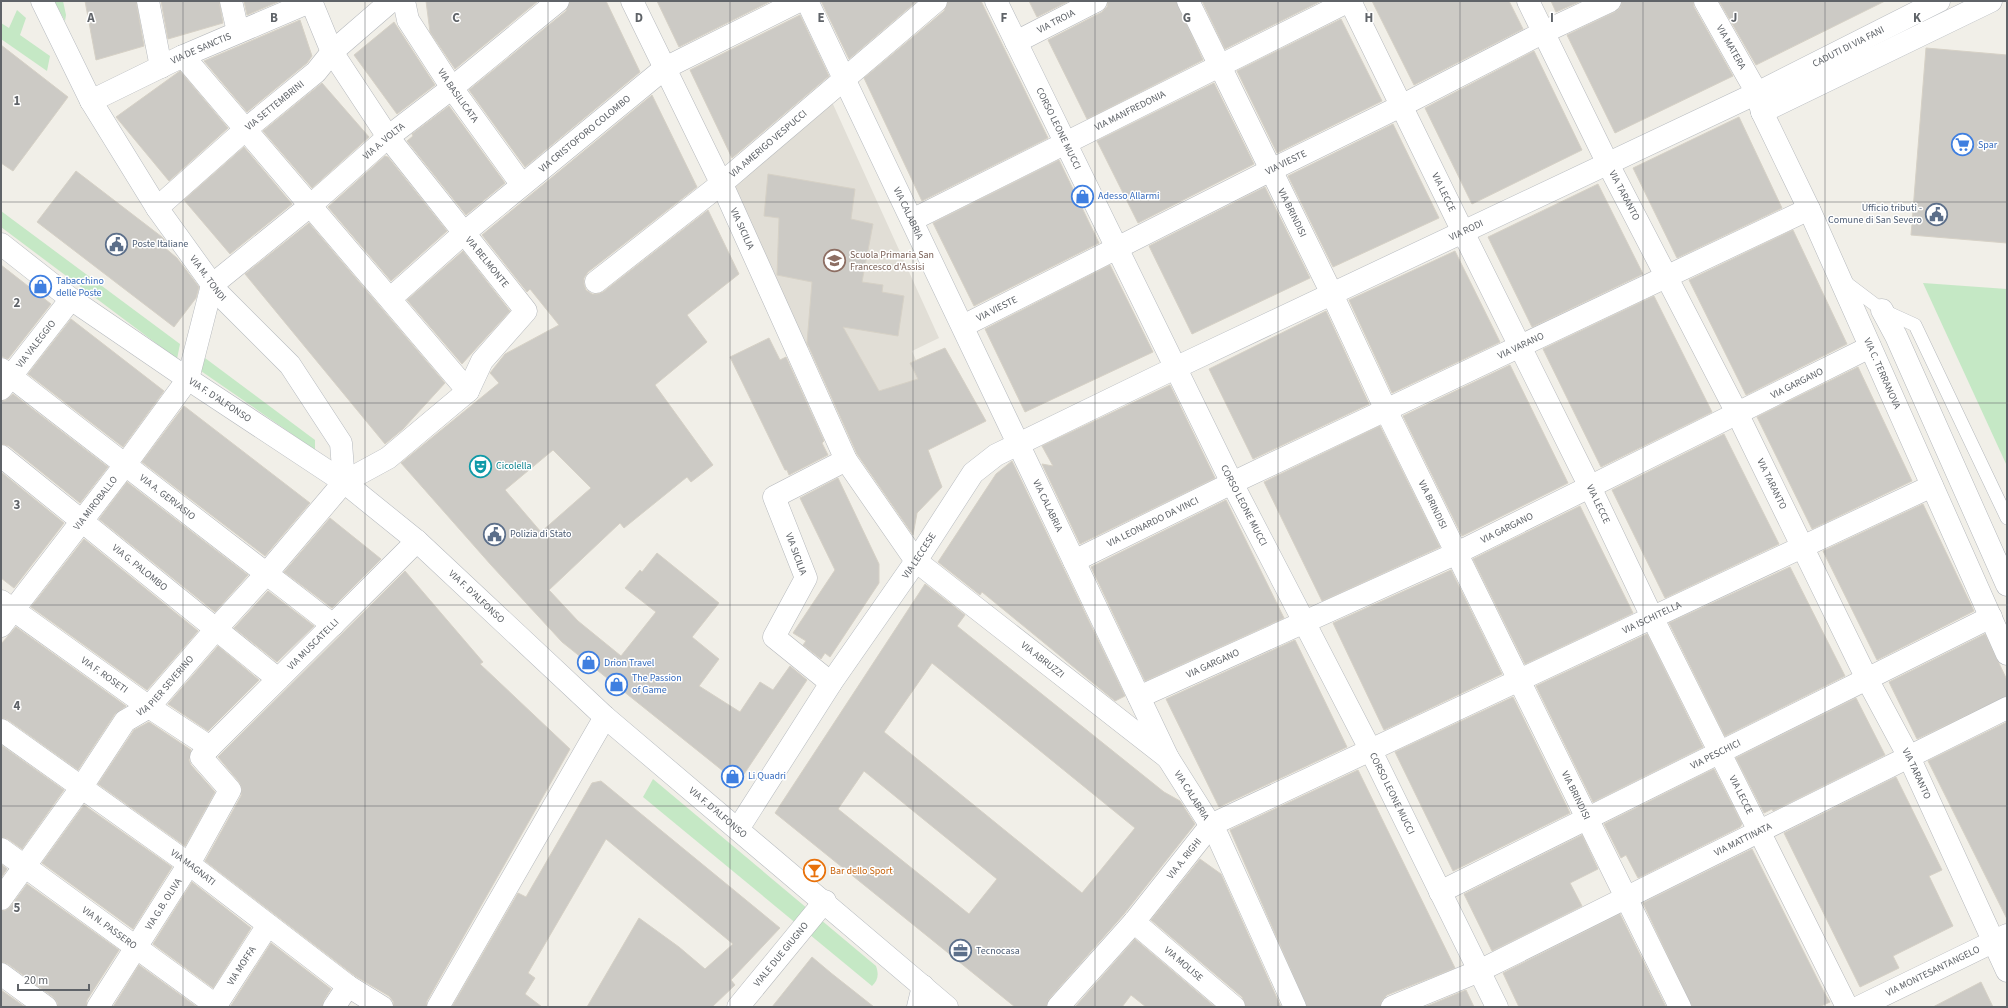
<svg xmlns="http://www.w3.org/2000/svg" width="2008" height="1008" viewBox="0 0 2008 1008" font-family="'Source Sans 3',sans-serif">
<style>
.education{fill:#e1ded6}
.green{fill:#c5e8c5}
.building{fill:#cccac5;stroke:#d6d1c6;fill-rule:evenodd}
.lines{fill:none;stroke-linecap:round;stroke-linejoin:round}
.lane-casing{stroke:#b5b8bc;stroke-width:14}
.street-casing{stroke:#b5b8bc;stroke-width:23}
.secondary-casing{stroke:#b6babf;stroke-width:23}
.lane{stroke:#fff;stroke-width:13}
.street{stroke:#fff;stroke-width:22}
.secondary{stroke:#fff;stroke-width:22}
.grid{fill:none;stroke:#5f6368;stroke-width:1;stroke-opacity:0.55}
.labels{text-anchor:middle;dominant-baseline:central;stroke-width:3;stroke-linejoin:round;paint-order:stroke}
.street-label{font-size:10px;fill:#5f6368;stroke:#fff}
.shop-label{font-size:10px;fill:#366cbe;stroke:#fff;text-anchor:start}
.service-label{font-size:10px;fill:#4e5e75;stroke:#fff;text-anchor:start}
.education-label{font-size:10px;fill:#785e54;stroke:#fff;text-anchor:start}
.culture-label{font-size:10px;fill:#0d838f;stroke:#fff;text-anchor:start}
.food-label{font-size:10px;fill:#c56008;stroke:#fff;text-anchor:start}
.grid-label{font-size:13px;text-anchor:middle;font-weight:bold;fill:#5f6368;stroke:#fff;stroke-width:3;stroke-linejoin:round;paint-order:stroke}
</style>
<rect width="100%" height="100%" fill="#f1efe8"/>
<polygon class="education" points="832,102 939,338 912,351 916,360 910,363 919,380 879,391 813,344 803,349 728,185"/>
<g class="green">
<polygon points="54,1 63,1 66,15 65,21"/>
<polygon points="17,10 26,18 20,35 50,56 47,71 1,39 1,23 9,28"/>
<polygon points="1,211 180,344 177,359 1,227"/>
<polygon points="1923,283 2007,289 2007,466"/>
<polygon points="205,358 315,440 315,450 201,371"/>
<path d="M653,779L876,966C879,975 878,980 872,986L643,797Z"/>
</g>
<g class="building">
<polygon points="85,1 136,1 144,46 96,60"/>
<polygon points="161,1 219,1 223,23 168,39"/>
<polygon points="244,1 280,1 247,15"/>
<polygon points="426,1 538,1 455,69 430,32"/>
<polygon points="570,1 606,1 640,72 525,167 469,90 566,11"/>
<polygon points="657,1 771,1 679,47"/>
<polygon points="821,1 917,1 849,59"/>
<polygon points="948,1 981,1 1048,138 922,201 864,78 944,11"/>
<polygon points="1029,1 1069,1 1037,17"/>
<polygon points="1108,1 1176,1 1203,60 1087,119 1048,40 1102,12 1107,7"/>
<polygon points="1202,1 1321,1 1225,49"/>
<polygon points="1372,1 1509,1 1523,29 1414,85"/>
<polygon points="1551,1 1581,1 1556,12"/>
<polygon points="1622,1 1693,1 1694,7 1733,76 1615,133 1567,35 1615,12 1620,8"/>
<polygon points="1719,1 1885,1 1756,65"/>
<polygon points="800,15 829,76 732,158 690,70"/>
<polygon points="1341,19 1382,101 1277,153 1237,71"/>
<polygon points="300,20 312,56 307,63 247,112 204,61"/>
<polygon points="394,22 435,85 397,114 354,55"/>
<polygon points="1,45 68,97 13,171 1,163"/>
<polygon points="1926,48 2007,55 2007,243 1911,235"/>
<polygon points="1534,51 1582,150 1472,204 1425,108"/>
<polygon points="180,71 228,128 169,181 116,117"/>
<polygon points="322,83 369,137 312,188 263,131"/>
<polygon points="1214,83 1254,164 1138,223 1097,141"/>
<path d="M652,95L697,187L588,272L584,278V284L586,290L592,294H597L603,292L708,210L739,274L687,315L707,342L655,385L713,465L691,482L687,477L624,528L620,523L549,590L578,621L621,656L656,612L625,588L640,570L642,572L657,553L719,603L692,637L719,659L699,686L740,712L760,682L773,690L790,666L807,680L738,783L562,642L491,565L401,463L499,383L490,373L505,354L559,325L530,289L527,292L482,235ZM553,450L591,488L541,532L505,490Z"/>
<polygon points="449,106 505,183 466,215 407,141 413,136 412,134"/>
<polygon points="1739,117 1782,208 1677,258 1633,168"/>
<polygon points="1393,124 1439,218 1333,267 1288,176"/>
<polygon points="244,147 292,204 230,254 184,200"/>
<polygon points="385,156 388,157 447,231 391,281 328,207"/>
<polygon points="1059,160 1099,243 974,306 933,223"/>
<polygon points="76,171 162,237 167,243 164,247 177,258 199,287 196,298 174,327 37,222"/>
<polygon points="768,174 855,189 851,219 873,224 862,282 883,285 882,292 904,296 898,336 843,327 879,391 918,379 910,363 945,348 986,421 928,450 942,487 917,513 913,535 857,454 807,343 812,282 777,275 779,218 764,216"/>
<polygon points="1598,184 1643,274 1532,327 1488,237"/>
<polygon points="1265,187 1310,278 1192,334 1149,246"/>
<polygon points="309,223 445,383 403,429 385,444 245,274"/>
<polygon points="1793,230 1847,344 1746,395 1689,280"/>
<polygon points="463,251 510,311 462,364 407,300"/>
<polygon points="1455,251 1500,342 1392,393 1349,300"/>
<polygon points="1,265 51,304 8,359 1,356"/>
<polygon points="1110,265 1153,352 1025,412 985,329"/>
<polygon points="1654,296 1712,412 1601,467 1543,349"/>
<polygon points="1326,311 1369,404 1253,459 1209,369"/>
<polygon points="71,319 164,391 123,447 28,374"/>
<polygon points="769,338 780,360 786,357 824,441 822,443 828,455 789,475 787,470 785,470 730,357"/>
<polygon points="1510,365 1568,483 1462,536 1403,416"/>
<polygon points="1858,367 1912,481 1812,529 1757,417"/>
<polygon points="1170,385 1215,478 1080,544 1042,464 1053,466 1042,446"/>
<polygon points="13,394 108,467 80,503 9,446 1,444 1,401 6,400"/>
<polygon points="184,406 310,503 265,556 142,462"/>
<polygon points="1380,426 1440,547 1322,601 1264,482"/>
<polygon points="1724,434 1779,544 1665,598 1612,490"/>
<polygon points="1012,461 1125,696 1115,701 982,592 980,595 938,562 996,474"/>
<polygon points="1,472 64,523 14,588 1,578"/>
<polygon points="838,478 879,564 879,583 830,657 825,653 821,659 803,645 806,641 793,633 835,570 800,498"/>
<polygon points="127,482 248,575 215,612 99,519"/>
<polygon points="1226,500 1284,618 1145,681 1091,567"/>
<polygon points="1923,504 1974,611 1877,660 1823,551"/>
<polygon points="1580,506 1633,613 1525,664 1473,559"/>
<polygon points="330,518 381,559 332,608 284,572"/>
<polygon points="84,539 198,631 147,690 31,607"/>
<polygon points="1790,567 1845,676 1725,736 1669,623"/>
<polygon points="1451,570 1502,674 1384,730 1333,623"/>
<polygon points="405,571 483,662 480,664 570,749 427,1001 426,1007 394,1007 393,1001 389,996 355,976 205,861 241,796 242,789 239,782 218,757"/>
<path d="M925,584L965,615L957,626L1164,792L1180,801L1195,824L1124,914L1049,999L1046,1007H1015L775,813ZM932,663L1135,828L1082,893L884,732ZM864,771L997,879L969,914L838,809Z"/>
<polygon points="268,591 314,626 277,662 234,628"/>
<polygon points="16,627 126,706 115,714 78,770 8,720 1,718 1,644"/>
<polygon points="1647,634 1703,747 1593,802 1536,686"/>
<polygon points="1985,634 2007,680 2007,696 1917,739 1889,682"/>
<polygon points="1295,640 1347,747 1219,807 1166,699"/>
<polygon points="218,646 259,680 208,731 168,704"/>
<polygon points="1513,697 1570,813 1453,871 1395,752"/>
<polygon points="1856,698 1885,755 1773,811 1772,809 1764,813 1736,758"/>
<polygon points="149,722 191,750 189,760 191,765 215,792 185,846 98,784 134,730"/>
<polygon points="2007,722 2007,919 1928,761"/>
<polygon points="1,745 64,790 22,849 8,839 1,837"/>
<polygon points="1714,769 1742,824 1740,827 1638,878 1626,855 1621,858 1604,824"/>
<polygon points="1358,770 1455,968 1387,995 1382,1000 1380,1007 1307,1007 1230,830"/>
<polygon points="1896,777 1942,870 1929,876 1953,926 1893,956 1899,968 1860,987 1784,833"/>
<polygon points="601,781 780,928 731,980 735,985 712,1007 587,1007 639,918 679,947 705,969 733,944 606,839 528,973 535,978 525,994 542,1007 452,1007 518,893 526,897 592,783"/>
<polygon points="84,805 172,867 133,929 42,863"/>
<polygon points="1582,835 1598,869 1570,883 1582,906 1492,951 1464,894"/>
<polygon points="1752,849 1825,994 1830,1002 1819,1007 1692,1007 1643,903"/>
<polygon points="1200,859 1221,874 1281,1007 1246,1007 1242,997 1151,920"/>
<polygon points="1,864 7,869 1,878"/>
<polygon points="192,882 251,928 213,988 153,944"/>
<polygon points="27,884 119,950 87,1000 86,1007 58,1007 57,1002 53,997 8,964 1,962 1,911 6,910 11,906"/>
<polygon points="1620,914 1666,1007 1519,1007 1503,973"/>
<polygon points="1135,939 1215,1007 1146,1007 1131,995 1122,1007 1075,1007"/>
<polygon points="271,943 331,989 324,1000 322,1007 230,1007"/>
<polygon points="812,957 831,973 874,1007 772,1007"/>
<polygon points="139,965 197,1007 113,1007"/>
<polygon points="1981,982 1993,1007 1933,1007"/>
<polygon points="1,990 25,1007 1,1007"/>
<polygon points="1466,990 1474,1007 1425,1007"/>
</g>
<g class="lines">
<defs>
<polyline id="lane" points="1845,282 1882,310 1915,325 2007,518"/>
<g id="street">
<polyline points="148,1 161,67"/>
<polyline points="231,1 238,32"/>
<path id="s1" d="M404,1L408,20L452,88L522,185"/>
<path id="s2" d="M632,1L725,191L846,460L916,561L1168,758"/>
<path id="s3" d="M1188,1L1332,294L1386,410L1680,1007"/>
<path id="s4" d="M1350,1L1463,232L1590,487L1652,617L1847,1007"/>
<path id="s5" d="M1528,1L1608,164L1737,413L1867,679L1909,757L2007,971"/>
<path id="s6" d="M1705,1L1757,93L1762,112L1809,209L2007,654"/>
<path id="s7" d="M1016,42L1096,1"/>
<polyline points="183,56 468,391"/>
<path id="s8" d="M91,101L183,56L312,1"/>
<path id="s9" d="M157,208L246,129L316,72L332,52L391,1"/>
<path id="s10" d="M912,220L1349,1"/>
<path id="s11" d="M596,282L721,184L936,1"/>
<path id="s12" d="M391,298L464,233L665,68L799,1"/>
<polyline points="1882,310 1896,336 2007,585"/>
<path id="s13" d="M963,326L1271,170L1401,106L1544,32L1610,1"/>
<path id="s14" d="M1,369L333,625"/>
<path id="s15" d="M1,389L71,299"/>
<path id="s16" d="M1,456L278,679"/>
<path id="s17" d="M1074,561L1232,483L1809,209"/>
<path id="s18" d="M1,601L149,707L210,747"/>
<path id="s19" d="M1,626L125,465L188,379L212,285L311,205L388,137L452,88L558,1"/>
<polyline points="831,683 774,637 806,578 774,497 846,460"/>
<path id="s20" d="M1139,697L1457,553L1870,347"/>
<path id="s21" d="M1,730L189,864L348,986L382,1007"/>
<path id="s22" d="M1,849L218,1007"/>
<path id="s23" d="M1440,892L1991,617"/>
<path id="s24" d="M1,899L81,788L125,721L149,707L216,629L267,573L344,482L388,458L468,391L482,361L526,311L388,137L332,52L311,1"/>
<path id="s25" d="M1134,922L1234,1007"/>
<polyline points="1,974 46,1007"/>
<path id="s26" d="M98,1007L189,864L230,790L201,757L210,747L417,541"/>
<path id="s27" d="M215,1007L268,925"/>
<polyline points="334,1007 348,986"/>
<polyline points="438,1007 605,717"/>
<path id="s28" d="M738,1007L825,901"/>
<path id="s29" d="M1058,1007L1134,922L1211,825L1932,486"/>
<path id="s30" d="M1392,1007L1479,971L2007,708"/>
<path id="s31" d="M1859,1007L2007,935"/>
</g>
<g id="secondary">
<path id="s32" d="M42,1L91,101L157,208L219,294L290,365L341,443L344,482"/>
<path id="s33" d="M807,1L1168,758L1218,837L1295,1007"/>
<path id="s34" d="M996,1L1232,483L1370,749L1497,1007"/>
<polyline points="1762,112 1991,1"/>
<path id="s35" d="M1,244L71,299L188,379L344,482L417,541L605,717L947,1007"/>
<path id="s36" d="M738,829L831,683L916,561L973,473L996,455L1175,368L1757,93L1939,1"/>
<polyline points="918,1007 923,986"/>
</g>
</defs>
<use href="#lane" class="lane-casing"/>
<use href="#street" class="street-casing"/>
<use href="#secondary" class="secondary-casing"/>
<use href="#lane" class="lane"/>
<use href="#street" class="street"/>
<use href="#secondary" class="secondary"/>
</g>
<path class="grid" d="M183,1V1007M365,1V1007M548,1V1007M730,1V1007M913,1V1007M1095,1V1007M1278,1V1007M1460,1V1007M1643,1V1007M1825,1V1007M1,202H2007M1,403H2007M1,605H2007M1,806H2007"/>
<defs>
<symbol id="supermarket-ring" viewBox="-11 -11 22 22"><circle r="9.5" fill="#fff" stroke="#3f7fe0" stroke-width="1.5"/><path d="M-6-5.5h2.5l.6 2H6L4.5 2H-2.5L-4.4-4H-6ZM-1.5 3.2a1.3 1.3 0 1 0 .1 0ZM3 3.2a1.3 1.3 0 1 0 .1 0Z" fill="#3f7fe0"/></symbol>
<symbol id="shop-ring" viewBox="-11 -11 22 22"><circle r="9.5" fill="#fff" stroke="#3f7fe0" stroke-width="1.5"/><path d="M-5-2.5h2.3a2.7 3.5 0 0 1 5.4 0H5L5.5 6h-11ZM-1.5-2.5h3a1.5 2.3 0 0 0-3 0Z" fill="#3f7fe0"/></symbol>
<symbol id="civic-ring" viewBox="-11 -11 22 22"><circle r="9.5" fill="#fff" stroke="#5c6f8a" stroke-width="1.5"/><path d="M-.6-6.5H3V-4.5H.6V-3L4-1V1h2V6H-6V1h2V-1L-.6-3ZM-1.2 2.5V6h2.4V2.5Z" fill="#5c6f8a"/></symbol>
<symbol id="school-ring" viewBox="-11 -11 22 22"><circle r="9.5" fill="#fff" stroke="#8d6e63" stroke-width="1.5"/><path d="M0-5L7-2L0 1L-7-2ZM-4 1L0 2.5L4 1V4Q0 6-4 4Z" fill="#8d6e63"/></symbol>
<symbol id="theatre-ring" viewBox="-11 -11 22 22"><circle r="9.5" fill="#fff" stroke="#0f9aa8" stroke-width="1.5"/><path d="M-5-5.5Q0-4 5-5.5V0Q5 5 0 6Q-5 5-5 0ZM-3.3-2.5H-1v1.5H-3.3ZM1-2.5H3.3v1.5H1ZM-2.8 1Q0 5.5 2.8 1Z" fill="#0f9aa8"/></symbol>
<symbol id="bar-ring" viewBox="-11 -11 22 22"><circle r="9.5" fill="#fff" stroke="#e8710a" stroke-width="1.5"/><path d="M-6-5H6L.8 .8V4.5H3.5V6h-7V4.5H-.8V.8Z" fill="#e8710a"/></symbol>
<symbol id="office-ring" viewBox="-11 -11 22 22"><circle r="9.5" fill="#fff" stroke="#5c6f8a" stroke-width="1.5"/><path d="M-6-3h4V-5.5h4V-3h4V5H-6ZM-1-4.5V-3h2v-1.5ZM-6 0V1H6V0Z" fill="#5c6f8a"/></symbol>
</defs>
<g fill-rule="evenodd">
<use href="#supermarket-ring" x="1950" y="132" width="25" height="25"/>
<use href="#shop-ring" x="1070" y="184" width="25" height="25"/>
<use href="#civic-ring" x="1924" y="202" width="25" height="25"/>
<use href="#civic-ring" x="104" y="232" width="25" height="25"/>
<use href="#school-ring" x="822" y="248" width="25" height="25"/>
<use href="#shop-ring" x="28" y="274" width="25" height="25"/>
<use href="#theatre-ring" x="468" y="454" width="25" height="25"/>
<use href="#civic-ring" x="482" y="522" width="25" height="25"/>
<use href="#shop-ring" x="576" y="650" width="25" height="25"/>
<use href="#shop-ring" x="604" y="672" width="25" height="25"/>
<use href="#shop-ring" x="720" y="764" width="25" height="25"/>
<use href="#bar-ring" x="802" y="858" width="25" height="25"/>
<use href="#office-ring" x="948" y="938" width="25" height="25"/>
</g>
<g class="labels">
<g class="street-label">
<text stroke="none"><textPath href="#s7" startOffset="45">VIA TROIA</textPath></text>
<text stroke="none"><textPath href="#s6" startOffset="53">VIA MATERA</textPath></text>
<text stroke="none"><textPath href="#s36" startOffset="1401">CADUTI DI VIA FANI</textPath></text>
<text stroke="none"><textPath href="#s8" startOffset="122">VIA DE SANCTIS</textPath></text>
<text stroke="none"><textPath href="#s1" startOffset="110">VIA BASILICATA</textPath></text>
<text stroke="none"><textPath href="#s9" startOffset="156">VIA SETTEMBRINI</textPath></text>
<text stroke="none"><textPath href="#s10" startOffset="244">VIA MANFREDONIA</textPath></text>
<text stroke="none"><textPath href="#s34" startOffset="142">CORSO LEONE MUCCI</textPath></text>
<text stroke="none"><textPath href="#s12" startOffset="254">VIA CRISTOFORO COLOMBO</textPath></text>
<text stroke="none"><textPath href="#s19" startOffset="631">VIA A. VOLTA</textPath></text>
<text stroke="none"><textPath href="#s11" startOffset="221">VIA AMERIGO VESPUCCI</textPath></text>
<text stroke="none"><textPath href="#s13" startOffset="362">VIA VIESTE</textPath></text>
<text stroke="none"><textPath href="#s4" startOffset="213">VIA LECCE</textPath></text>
<text stroke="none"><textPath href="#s5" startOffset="217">VIA TARANTO</textPath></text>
<text stroke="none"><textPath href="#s33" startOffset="235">VIA CALABRIA</textPath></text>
<text stroke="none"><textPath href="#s3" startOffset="236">VIA BRINDISI</textPath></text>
<text stroke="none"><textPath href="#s2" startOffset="253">VIA SICILIA</textPath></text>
<text stroke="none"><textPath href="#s36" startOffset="977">VIA RODI</textPath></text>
<text transform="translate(487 262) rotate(51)">VIA BELMONTE</text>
<text stroke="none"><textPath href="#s32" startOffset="324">VIA M. TONDI</textPath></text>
<text stroke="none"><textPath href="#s13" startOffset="38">VIA VIESTE</textPath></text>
<text stroke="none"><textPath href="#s15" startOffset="57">VIA VALEGGIO</textPath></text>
<text stroke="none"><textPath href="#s17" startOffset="496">VIA VARANO</textPath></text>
<text stroke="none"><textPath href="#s6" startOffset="413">VIA C. TERRANOVA</textPath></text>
<text stroke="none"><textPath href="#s20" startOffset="729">VIA GARGANO</textPath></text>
<text stroke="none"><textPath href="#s35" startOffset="269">VIA F. D'ALFONSO</textPath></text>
<text stroke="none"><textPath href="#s5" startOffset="541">VIA TARANTO</textPath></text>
<text stroke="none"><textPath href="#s14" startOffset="210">VIA A. GERVASIO</textPath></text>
<text stroke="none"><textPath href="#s19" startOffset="155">VIA MIROBALLO</textPath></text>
<text stroke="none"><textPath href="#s4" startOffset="561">VIA LECCE</textPath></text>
<text stroke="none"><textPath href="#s34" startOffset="562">CORSO LEONE MUCCI</textPath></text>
<text stroke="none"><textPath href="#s3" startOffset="560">VIA BRINDISI</textPath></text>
<text stroke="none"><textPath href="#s33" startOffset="559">VIA CALABRIA</textPath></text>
<text stroke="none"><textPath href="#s17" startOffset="88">VIA LEONARDO DA VINCI</textPath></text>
<text stroke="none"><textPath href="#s20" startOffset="405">VIA GARGANO</textPath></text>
<text transform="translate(796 554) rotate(70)">VIA SICILIA</text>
<text stroke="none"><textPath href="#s36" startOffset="328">VIA LECCESE</textPath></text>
<text stroke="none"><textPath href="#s16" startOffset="178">VIA G. PALOMBO</textPath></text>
<text stroke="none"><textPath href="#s35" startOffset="593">VIA F. D'ALFONSO</textPath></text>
<text stroke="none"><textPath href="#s29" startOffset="725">VIA ISCHITELLA</textPath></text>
<text stroke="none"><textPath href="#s26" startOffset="457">VIA MUSCATELLI</textPath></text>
<text stroke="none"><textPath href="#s2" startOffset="790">VIA ABRUZZI</textPath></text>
<text stroke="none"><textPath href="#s20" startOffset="81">VIA GARGANO</textPath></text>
<text stroke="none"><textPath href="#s18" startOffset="127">VIA F. ROSETI</textPath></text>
<text stroke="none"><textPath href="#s24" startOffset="271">VIA PIER SEVERINO</textPath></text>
<text stroke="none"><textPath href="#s23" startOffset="308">VIA PESCHICI</textPath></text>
<text stroke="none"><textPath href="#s5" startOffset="865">VIA TARANTO</textPath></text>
<text stroke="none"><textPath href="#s34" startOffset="886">CORSO LEONE MUCCI</textPath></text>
<text stroke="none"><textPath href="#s3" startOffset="884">VIA BRINDISI</textPath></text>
<text stroke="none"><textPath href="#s4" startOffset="885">VIA LECCE</textPath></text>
<text stroke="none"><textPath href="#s33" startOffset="883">VIA CALABRIA</textPath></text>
<text stroke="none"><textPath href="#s35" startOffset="917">VIA F. D'ALFONSO</textPath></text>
<text stroke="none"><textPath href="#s30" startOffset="389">VIA MATTINATA</textPath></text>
<text stroke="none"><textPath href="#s29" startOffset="195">VIA A. RIGHI</textPath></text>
<text stroke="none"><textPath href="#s21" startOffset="236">VIA MAGNATI</textPath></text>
<text stroke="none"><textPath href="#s26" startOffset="122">VIA G.B. OLIVA</textPath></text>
<text stroke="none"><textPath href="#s22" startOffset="134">VIA N. PASSERO</textPath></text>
<text stroke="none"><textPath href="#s28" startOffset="68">VIALE DUE GIUGNO</textPath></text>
<text stroke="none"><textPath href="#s25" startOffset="65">VIA MOLISE</textPath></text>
<text stroke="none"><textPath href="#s27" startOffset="49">VIA MOFFA</textPath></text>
<text stroke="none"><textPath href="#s31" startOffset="82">VIA MONTESANTANGELO</textPath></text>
</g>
<g class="shop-label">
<text x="1978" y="145">Spar</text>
<text x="1098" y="196">Adesso Allarmi</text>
<text x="56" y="281">Tabacchino<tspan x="56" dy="12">delle Poste</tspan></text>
<text x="604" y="663">Drion Travel</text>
<text x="632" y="678">The Passion<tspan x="632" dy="12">of Game</tspan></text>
<text x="748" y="776">Li Quadri</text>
</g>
<g class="service-label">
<text x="1922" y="208" text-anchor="end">Ufficio tributi -<tspan x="1922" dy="12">Comune di San Severo</tspan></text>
<text x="132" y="244">Poste Italiane</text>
<text x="510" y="534">Polizia di Stato</text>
<text x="976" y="951">Tecnocasa</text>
</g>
<g class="education-label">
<text x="850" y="255">Scuola Primaria San<tspan x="850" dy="12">Francesco d'Assisi</tspan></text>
</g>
<g class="culture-label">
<text x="496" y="466">Cicolella</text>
</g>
<g class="food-label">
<text x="830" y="871">Bar dello Sport</text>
</g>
</g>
<g class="grid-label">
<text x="91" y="22">A</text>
<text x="274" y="22">B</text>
<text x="456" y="22">C</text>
<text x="639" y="22">D</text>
<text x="821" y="22">E</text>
<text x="1004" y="22">F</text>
<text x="1187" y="22">G</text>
<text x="1369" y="22">H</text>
<text x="1552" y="22">I</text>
<text x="1734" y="22">J</text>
<text x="1917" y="22">K</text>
<text x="17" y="105">1</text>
<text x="17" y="307">2</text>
<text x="17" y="509">3</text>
<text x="17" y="710">4</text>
<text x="17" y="912">5</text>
</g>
<rect width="2008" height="1008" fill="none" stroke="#5f6368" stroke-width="4"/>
<path d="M18 984v6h71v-6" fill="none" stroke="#5f6368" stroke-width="2"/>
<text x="24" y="984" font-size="12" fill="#5f6368" stroke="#ffffff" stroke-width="3" paint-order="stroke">20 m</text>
</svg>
